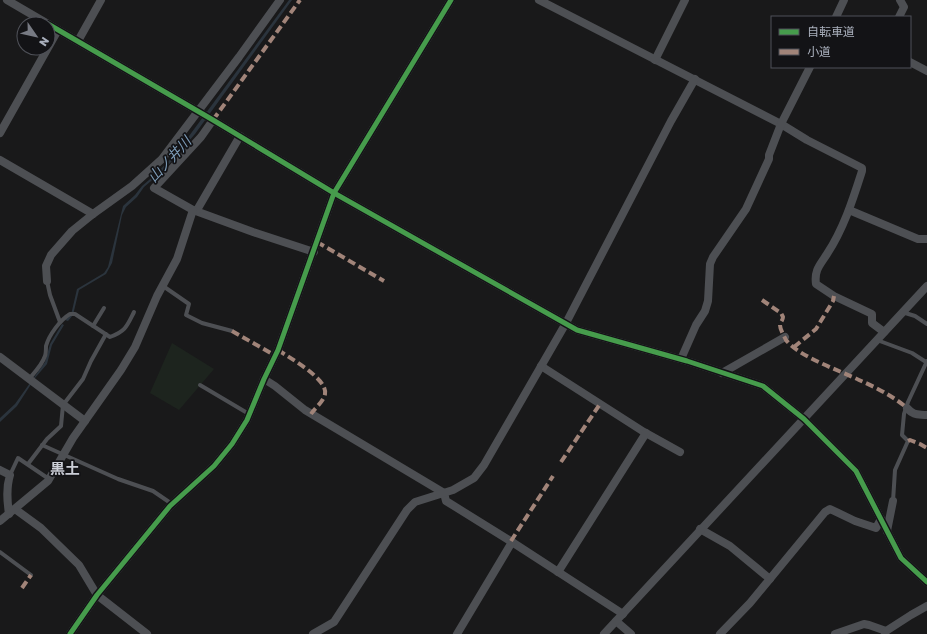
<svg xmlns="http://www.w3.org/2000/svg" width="927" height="634" viewBox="0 0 927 634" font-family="'Golos Text','Noto Sans JP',sans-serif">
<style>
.green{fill:#1d241e}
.water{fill:#2b343d}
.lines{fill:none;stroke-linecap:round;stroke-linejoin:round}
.service{stroke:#4d4f53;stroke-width:4}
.minor{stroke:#4d4f53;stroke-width:8}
.quiet{stroke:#a18479;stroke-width:4;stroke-dasharray:8 4;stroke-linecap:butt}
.cycleway-casing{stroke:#131316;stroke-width:8}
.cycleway{stroke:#469c4c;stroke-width:5}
.labels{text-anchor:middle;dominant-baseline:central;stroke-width:3.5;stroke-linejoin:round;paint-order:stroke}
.water-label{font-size:14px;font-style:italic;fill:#7e9db9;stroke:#131316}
.quarter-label{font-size:15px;font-weight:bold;fill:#cbced7;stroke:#131316}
</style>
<rect width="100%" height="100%" fill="#19191a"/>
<polygon class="green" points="172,343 214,369 179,410 150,393"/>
<g class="water">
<polygon points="289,0 292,0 195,134 164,170 144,187 137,197 126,207 122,215 112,263 106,274 79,290 73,315 68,321 65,320 71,315 77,289 104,273 108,267 123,206 135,195 142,186 156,174 178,151"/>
<polygon points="62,324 64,325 52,345 47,364 35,378 17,406 0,422 0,418 15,404 45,362 50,344"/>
</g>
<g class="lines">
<g class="service">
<polyline points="47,281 50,295 60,322"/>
<polyline points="163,286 189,304 186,315 202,323 232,331"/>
<polyline points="902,312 915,316 927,324"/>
<polyline points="93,326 104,308"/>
<polyline points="877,340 912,353 926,362"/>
<path d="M29,379C35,372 42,365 45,356C46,353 46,349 46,346C49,335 60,320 70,314H75L110,337C126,331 127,326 134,312"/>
<polyline points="200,385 249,414"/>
<polyline points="42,445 118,479 153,491 172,504"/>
<polyline points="28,464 47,439 61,426 63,405 83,379 91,361 106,334"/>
<polyline points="10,475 18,458 49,479"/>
<polyline points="893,501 895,470 908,441 902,435 904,414 908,402 927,361"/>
<polyline points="0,552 31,575"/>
</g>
<g class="minor">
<polyline points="7,0 48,24"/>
<path d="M539,0L781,124L807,140L862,168V171C853,199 844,228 827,254C820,265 814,270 816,284L834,296L872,314V323L884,332"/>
<polyline points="836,17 844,0"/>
<polyline points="899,17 904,7 900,0"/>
<polyline points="48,24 213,120 334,193 577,330 687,361 763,386 804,419 856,471 901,558 927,582"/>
<polyline points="78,41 101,0"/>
<polyline points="655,60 685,0"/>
<polyline points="910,62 927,71"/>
<polyline points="213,120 201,137 154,188 193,210 253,232 314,252"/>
<polyline points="0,133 58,30"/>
<polyline points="0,160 93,214"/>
<polyline points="197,210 240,136"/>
<polyline points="849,210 918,239 927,239"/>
<polyline points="47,281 46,266 51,255 72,231 93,214 132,186 162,159 239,57 280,0"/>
<polyline points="0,357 85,421"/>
<polyline points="681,359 696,325 705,311 708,301 710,264 713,257 746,209 769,159 769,155 781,124 810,67"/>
<polyline points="541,366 644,432 680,452"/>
<polyline points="722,373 785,337"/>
<polyline points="264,379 275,386 305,410 444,493 446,501 512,542 623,614"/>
<path d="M907,408C914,416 917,414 927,415"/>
<path d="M0,470L10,475C6,488 7,500 9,514"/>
<polyline points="15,509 41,528 79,565 97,595 147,634"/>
<polyline points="0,521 48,481 73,438 121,370 135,347 157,296 177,259 193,210"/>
<polyline points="700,529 730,546 770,579"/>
<polyline points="887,531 893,501"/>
<polyline points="558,572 646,433"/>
<polyline points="616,621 631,634"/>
<polyline points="70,634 97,595 170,506 214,466 232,444 247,420 264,379 278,350 334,193 451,0"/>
<polyline points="313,634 334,622 407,510 415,502 453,490 474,478 484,465 566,323 671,121 695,79"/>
<polyline points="457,634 512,542"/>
<polyline points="604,634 927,286"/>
<polyline points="720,634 750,603 825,512 830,509 855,521 876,528 881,519"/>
<polyline points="835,634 864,624 869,625 886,631"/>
<polyline points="885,634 886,631 911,615 927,606"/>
</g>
<g class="quiet">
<polyline points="213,120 300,0"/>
<polyline points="317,242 384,281"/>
<path d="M762,300L781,313L783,317C783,320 780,323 780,325C780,329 784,336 786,340C799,357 839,370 859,380C875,387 893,396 907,408"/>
<polyline points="232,331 276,356"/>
<polyline points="794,347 816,329 833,301 834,296"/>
<path d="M278,350C290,358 328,379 325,394C324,401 315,408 311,414"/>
<polyline points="908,441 910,440 920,444 927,448"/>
<polyline points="561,462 600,404"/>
<polyline points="511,541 553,476"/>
<polyline points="22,588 31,575"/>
</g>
<defs>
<g id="cycleway">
<polyline points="48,24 213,120 334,193 577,330 687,361 763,386 804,419 856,471 901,558 927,582"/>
<polyline points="70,634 97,595 170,506 214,466 232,444 247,420 264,379 278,350 334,193 451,0"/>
</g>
</defs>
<use href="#cycleway" class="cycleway-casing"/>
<use href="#cycleway" class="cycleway"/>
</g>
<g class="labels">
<g class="water-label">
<text transform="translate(169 159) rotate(-47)">山ノ井川</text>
</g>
<g class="quarter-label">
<text x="65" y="468">黒土</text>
</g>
</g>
<rect x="771" y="16" width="140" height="52" fill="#131316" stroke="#4f5158"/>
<rect x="779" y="29" width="20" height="6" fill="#469c4c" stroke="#4f5158"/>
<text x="807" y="36" font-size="12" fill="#a9afbc">自転車道</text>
<rect x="779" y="49" width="20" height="6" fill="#a18479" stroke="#4f5158"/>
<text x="807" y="56" font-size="12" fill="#a9afbc">小道</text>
<g transform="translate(36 36) rotate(124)"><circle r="19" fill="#131316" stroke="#4f5158"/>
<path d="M0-3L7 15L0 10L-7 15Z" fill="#777a83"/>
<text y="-6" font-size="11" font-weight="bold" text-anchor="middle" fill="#a9afbc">N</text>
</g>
</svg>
